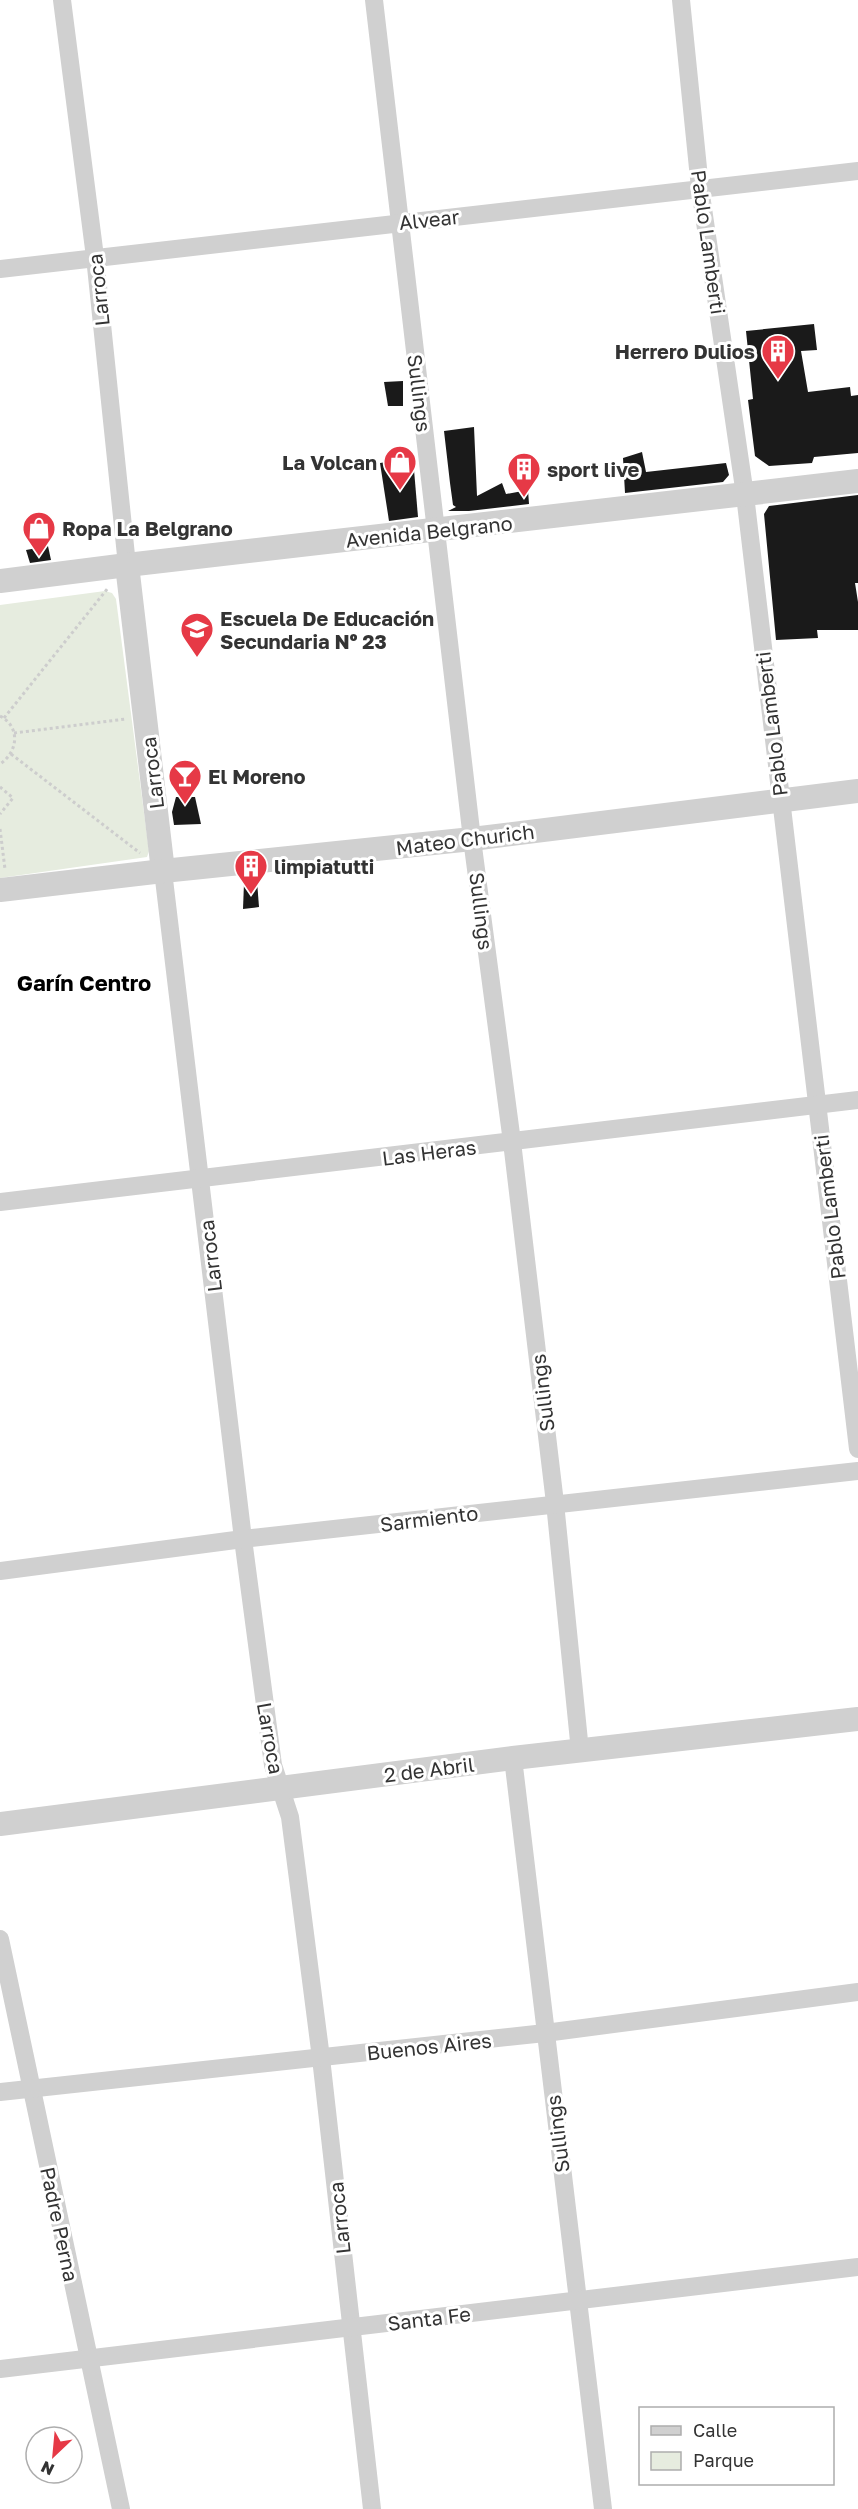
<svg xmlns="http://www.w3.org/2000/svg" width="858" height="2509" viewBox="0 0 858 2509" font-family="'Golos Text',sans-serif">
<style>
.green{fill:#e6ecdf}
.building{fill:#1a1a1a}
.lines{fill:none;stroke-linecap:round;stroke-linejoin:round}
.path{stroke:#cdcdcd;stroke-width:3;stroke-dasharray:3 3;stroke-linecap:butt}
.minor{stroke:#d0d0d0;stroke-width:18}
.tertiary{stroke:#d0d0d0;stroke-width:24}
.labels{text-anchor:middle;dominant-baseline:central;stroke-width:6;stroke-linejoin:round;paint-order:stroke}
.street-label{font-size:20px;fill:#333;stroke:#fff}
.poi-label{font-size:20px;font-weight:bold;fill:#333;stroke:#fff;text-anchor:start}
.quarter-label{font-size:22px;font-weight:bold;fill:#000;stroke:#fff}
</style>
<rect width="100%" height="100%" fill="#fff"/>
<polygon class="green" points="105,591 112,593 116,599 149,851 147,857 0,878 0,605"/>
<g class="building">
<polygon points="814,324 817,350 801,351 808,392 850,387 851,396 858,395 858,453 814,457 812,463 769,466 755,456 748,400 753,399 746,331"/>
<polygon points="403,381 403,406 388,406 384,382"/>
<polygon points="474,427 477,496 502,483 506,494 528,490 529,504 469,511 448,511 456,507 453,505 450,483 444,431"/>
<polygon points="642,452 646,472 726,463 729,475 723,482 625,493 623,458"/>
<polygon points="413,458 418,517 389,521 380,463"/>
<polygon points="858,495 858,583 855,583 858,602 858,630 817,630 818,638 776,640 764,514 769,506"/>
<polygon points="48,546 51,560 30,563 26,550"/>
<polygon points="176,797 195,797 201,824 174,825 172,812"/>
<polygon points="257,881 259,907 243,909 244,883"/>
</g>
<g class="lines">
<g class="path">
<path d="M0,716C21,727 18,752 0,764"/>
<polyline points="4,718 108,588"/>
<polyline points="14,733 126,719"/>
<polyline points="11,754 140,853"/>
<polyline points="0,787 13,798 0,814"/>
<polyline points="0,829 5,869"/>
</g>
<g class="minor">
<polyline points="62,0 95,257 127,565"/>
<polyline points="374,0 472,839 512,1142 555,1503 580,1751"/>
<polyline points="681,0 700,188 745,495 858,1449"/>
<polyline points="0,269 858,171"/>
<polyline points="163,871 243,1539 273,1765 290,1817 321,2058 372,2509"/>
<polyline points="0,1202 858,1100"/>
<polyline points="0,1571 243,1539 858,1471"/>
<polyline points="513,1758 603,2509"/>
<polyline points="0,1939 121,2509"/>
<polyline points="0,2092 545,2033 858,1992"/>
<polyline points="0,2369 858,2267"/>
</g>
<g class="tertiary">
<polyline points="127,565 163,871"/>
<polyline points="0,581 127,565 858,481"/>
<polyline points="0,890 163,871 472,839 858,791"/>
<polyline points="0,1824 513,1758 858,1719"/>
</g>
</g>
<defs>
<symbol id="building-pin" viewBox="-11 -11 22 30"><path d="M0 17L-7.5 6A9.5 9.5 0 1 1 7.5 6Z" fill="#e63946" stroke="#fff"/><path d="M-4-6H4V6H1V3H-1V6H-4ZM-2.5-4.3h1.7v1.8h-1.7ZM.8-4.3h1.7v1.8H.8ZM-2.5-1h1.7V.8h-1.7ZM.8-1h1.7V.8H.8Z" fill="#fff"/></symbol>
<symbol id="shop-pin" viewBox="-11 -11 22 30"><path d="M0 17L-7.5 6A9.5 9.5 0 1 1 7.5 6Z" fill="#e63946" stroke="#fff"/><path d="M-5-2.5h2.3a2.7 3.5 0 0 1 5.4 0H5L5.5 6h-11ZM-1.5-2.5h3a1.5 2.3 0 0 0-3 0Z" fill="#fff"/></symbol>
<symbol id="school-pin" viewBox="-11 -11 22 30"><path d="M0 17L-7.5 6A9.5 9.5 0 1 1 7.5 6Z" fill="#e63946" stroke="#fff"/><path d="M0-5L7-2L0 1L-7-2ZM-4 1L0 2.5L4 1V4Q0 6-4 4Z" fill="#fff"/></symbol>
<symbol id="bar-pin" viewBox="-11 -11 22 30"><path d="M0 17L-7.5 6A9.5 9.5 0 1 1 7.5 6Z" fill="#e63946" stroke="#fff"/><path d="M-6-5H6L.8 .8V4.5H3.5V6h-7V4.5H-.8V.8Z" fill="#fff"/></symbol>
</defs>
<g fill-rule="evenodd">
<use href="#building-pin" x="759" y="332" width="38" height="52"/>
<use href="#shop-pin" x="381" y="443" width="38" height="52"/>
<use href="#building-pin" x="505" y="450" width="38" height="52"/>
<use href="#shop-pin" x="20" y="509" width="38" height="52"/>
<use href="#school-pin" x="178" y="610" width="38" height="52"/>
<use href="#bar-pin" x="166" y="757" width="38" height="52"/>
<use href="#building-pin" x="232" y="847" width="38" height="52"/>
</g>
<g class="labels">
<g class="street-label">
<text transform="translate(429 219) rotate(-6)">Alvear</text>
<text transform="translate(709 242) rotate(82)">Pablo Lamberti</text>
<text transform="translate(98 290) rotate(-96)">Larroca</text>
<text transform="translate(420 393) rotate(83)">Sullings</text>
<text transform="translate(429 531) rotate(-6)">Avenida Belgrano</text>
<text transform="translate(771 724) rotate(-97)">Pablo Lamberti</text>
<text transform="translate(152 773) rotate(-97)">Larroca</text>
<text transform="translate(465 839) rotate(-7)">Mateo Churich</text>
<text transform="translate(482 911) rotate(83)">Sullings</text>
<text transform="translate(429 1152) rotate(-7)">Las Heras</text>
<text transform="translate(829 1207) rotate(-97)">Pablo Lamberti</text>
<text transform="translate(210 1256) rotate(-97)">Larroca</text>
<text transform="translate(542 1393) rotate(-97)">Sullings</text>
<text transform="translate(429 1518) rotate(-7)">Sarmiento</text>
<text transform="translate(271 1738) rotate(80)">Larroca</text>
<text transform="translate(429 1769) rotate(-7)">2 de Abril</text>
<text transform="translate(429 2046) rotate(-6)">Buenos Aires</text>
<text transform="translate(557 2134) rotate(-97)">Sullings</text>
<text transform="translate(339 2218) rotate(-96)">Larroca</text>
<text transform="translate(60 2224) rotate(78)">Padre Perna</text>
<text transform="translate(429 2318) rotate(-7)">Santa Fe</text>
</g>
<g class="poi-label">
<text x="755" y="351" text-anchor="end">Herrero Dulios</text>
<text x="377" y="462" text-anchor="end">La Volcan</text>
<text x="547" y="469">sport live</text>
<text x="62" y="528">Ropa La Belgrano</text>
<text x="220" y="618">Escuela De Educación<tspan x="220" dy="23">Secundaria Nº 23</tspan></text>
<text x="208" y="776">El Moreno</text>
<text x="274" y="866">limpiatutti</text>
</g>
<g class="quarter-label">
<text x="84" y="982">Garín Centro</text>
</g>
</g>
<rect x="639" y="2407" width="195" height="78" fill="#ffffff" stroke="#adadad" stroke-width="1.5"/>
<rect x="651" y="2426" width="30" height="9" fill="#d0d0d0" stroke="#adadad" stroke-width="1.5"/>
<text x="693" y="2437" font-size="18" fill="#333333">Calle</text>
<rect x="651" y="2452" width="30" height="18" fill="#e6ecdf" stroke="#adadad" stroke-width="1.5"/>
<text x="693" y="2467" font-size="18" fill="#333333">Parque</text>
<g transform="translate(54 2455) rotate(206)"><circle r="28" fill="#ffffff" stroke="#adadad" stroke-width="1.5"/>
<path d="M0-4.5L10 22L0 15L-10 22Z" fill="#e63946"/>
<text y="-9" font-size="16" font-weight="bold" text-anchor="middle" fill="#333333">N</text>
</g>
</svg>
